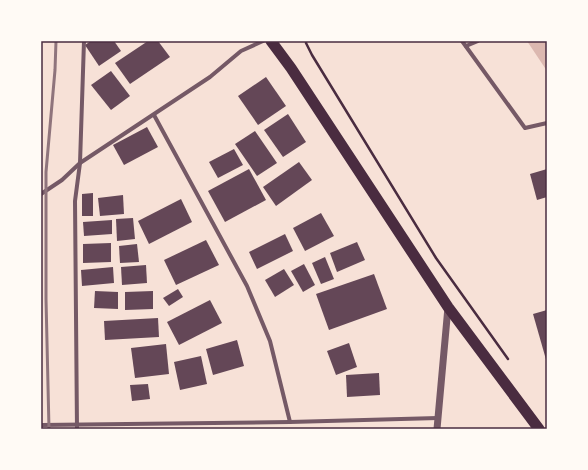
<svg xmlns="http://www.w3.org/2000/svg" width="588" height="470" viewBox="0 0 588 470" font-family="Manrope,sans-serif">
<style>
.water{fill:#dcb8b0}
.building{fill:#644757}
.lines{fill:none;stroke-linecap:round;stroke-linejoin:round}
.path{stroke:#4a2c40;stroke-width:2.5}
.minor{stroke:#755966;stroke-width:4}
.tertiary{stroke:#755966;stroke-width:7}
.trunk{stroke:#4a2c40;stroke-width:11}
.rail{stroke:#8f747c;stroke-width:3}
.neatline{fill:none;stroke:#4a2c40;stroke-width:1.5}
</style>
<rect width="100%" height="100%" fill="#f7e1d7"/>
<polygon class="water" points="527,41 547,41 547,71"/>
<g class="building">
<polygon points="91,41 114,41 121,51 99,66 85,45"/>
<polygon points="148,41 158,41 170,57 130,84 115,63"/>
<polygon points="111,71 130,96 111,110 91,85"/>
<polygon points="266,77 286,106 258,125 238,96"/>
<polygon points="288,114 306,142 283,157 264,130"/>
<polygon points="147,127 158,147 124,165 113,145"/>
<polygon points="255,131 277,163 257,176 235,144"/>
<polygon points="234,149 243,165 218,178 209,162"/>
<polygon points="299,162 312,180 276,206 263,187"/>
<polygon points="249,169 266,200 225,222 208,191"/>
<polygon points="547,169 547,197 537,200 530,174"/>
<polygon points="93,193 93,216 82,216 82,194"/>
<polygon points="123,195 124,214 100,216 98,198"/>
<polygon points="181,199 192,222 149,244 138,221"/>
<polygon points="321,213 334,236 305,251 293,228"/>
<polygon points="133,218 135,239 117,241 116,219"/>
<polygon points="112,220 112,234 84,236 83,222"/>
<polygon points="285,234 293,251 257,269 249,252"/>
<polygon points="206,240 219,265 176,285 164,260"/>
<polygon points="357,242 365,260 337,272 330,253"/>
<polygon points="111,243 111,262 83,263 83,244"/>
<polygon points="137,244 139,262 120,263 119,246"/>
<polygon points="325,257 334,279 321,284 312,263"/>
<polygon points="304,264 315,285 303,292 291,271"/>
<polygon points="146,265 147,283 122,285 121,267"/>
<polygon points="113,267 114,283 82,286 81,270"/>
<polygon points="284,269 294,285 275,297 265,280"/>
<polygon points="374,274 387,309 329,330 316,294"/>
<polygon points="178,289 183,297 169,306 163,298"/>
<polygon points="95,291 118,292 118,309 94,308"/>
<polygon points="153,291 153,309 125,310 125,292"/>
<polygon points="210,300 222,323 179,345 167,322"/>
<polygon points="547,310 547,363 533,314"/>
<polygon points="158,318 159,337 105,340 104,321"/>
<polygon points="237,340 244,366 213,375 206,349"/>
<polygon points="349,343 357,367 336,375 327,351"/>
<polygon points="166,344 169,374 135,378 131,348"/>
<polygon points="201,356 207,384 180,390 174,362"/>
<polygon points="379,373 380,395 347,397 346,375"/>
<polygon points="148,384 150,399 132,401 130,385"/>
</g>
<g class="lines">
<polyline class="path" points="306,41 306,43 312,55 436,258 508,359"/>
<g class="minor">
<polyline points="462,41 525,128 547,123"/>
<polyline points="466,46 478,41"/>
<polyline points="154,115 247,286 270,341 290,422"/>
<polyline points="41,194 62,180 80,163 210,77 241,51 263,41"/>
<polyline points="41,425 290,422 438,418"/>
<polyline points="77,429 75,201 80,163 84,41"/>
</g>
<polyline class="tertiary" points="437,429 448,307"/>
<polyline class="trunk" points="271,41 291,68 448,307 539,429"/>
<polyline class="rail" points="49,429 46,299 46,172 55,70 56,41"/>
</g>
<rect width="588" height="470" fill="none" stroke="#fffaf5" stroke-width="84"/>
<rect x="42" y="42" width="504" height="386" class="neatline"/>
</svg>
